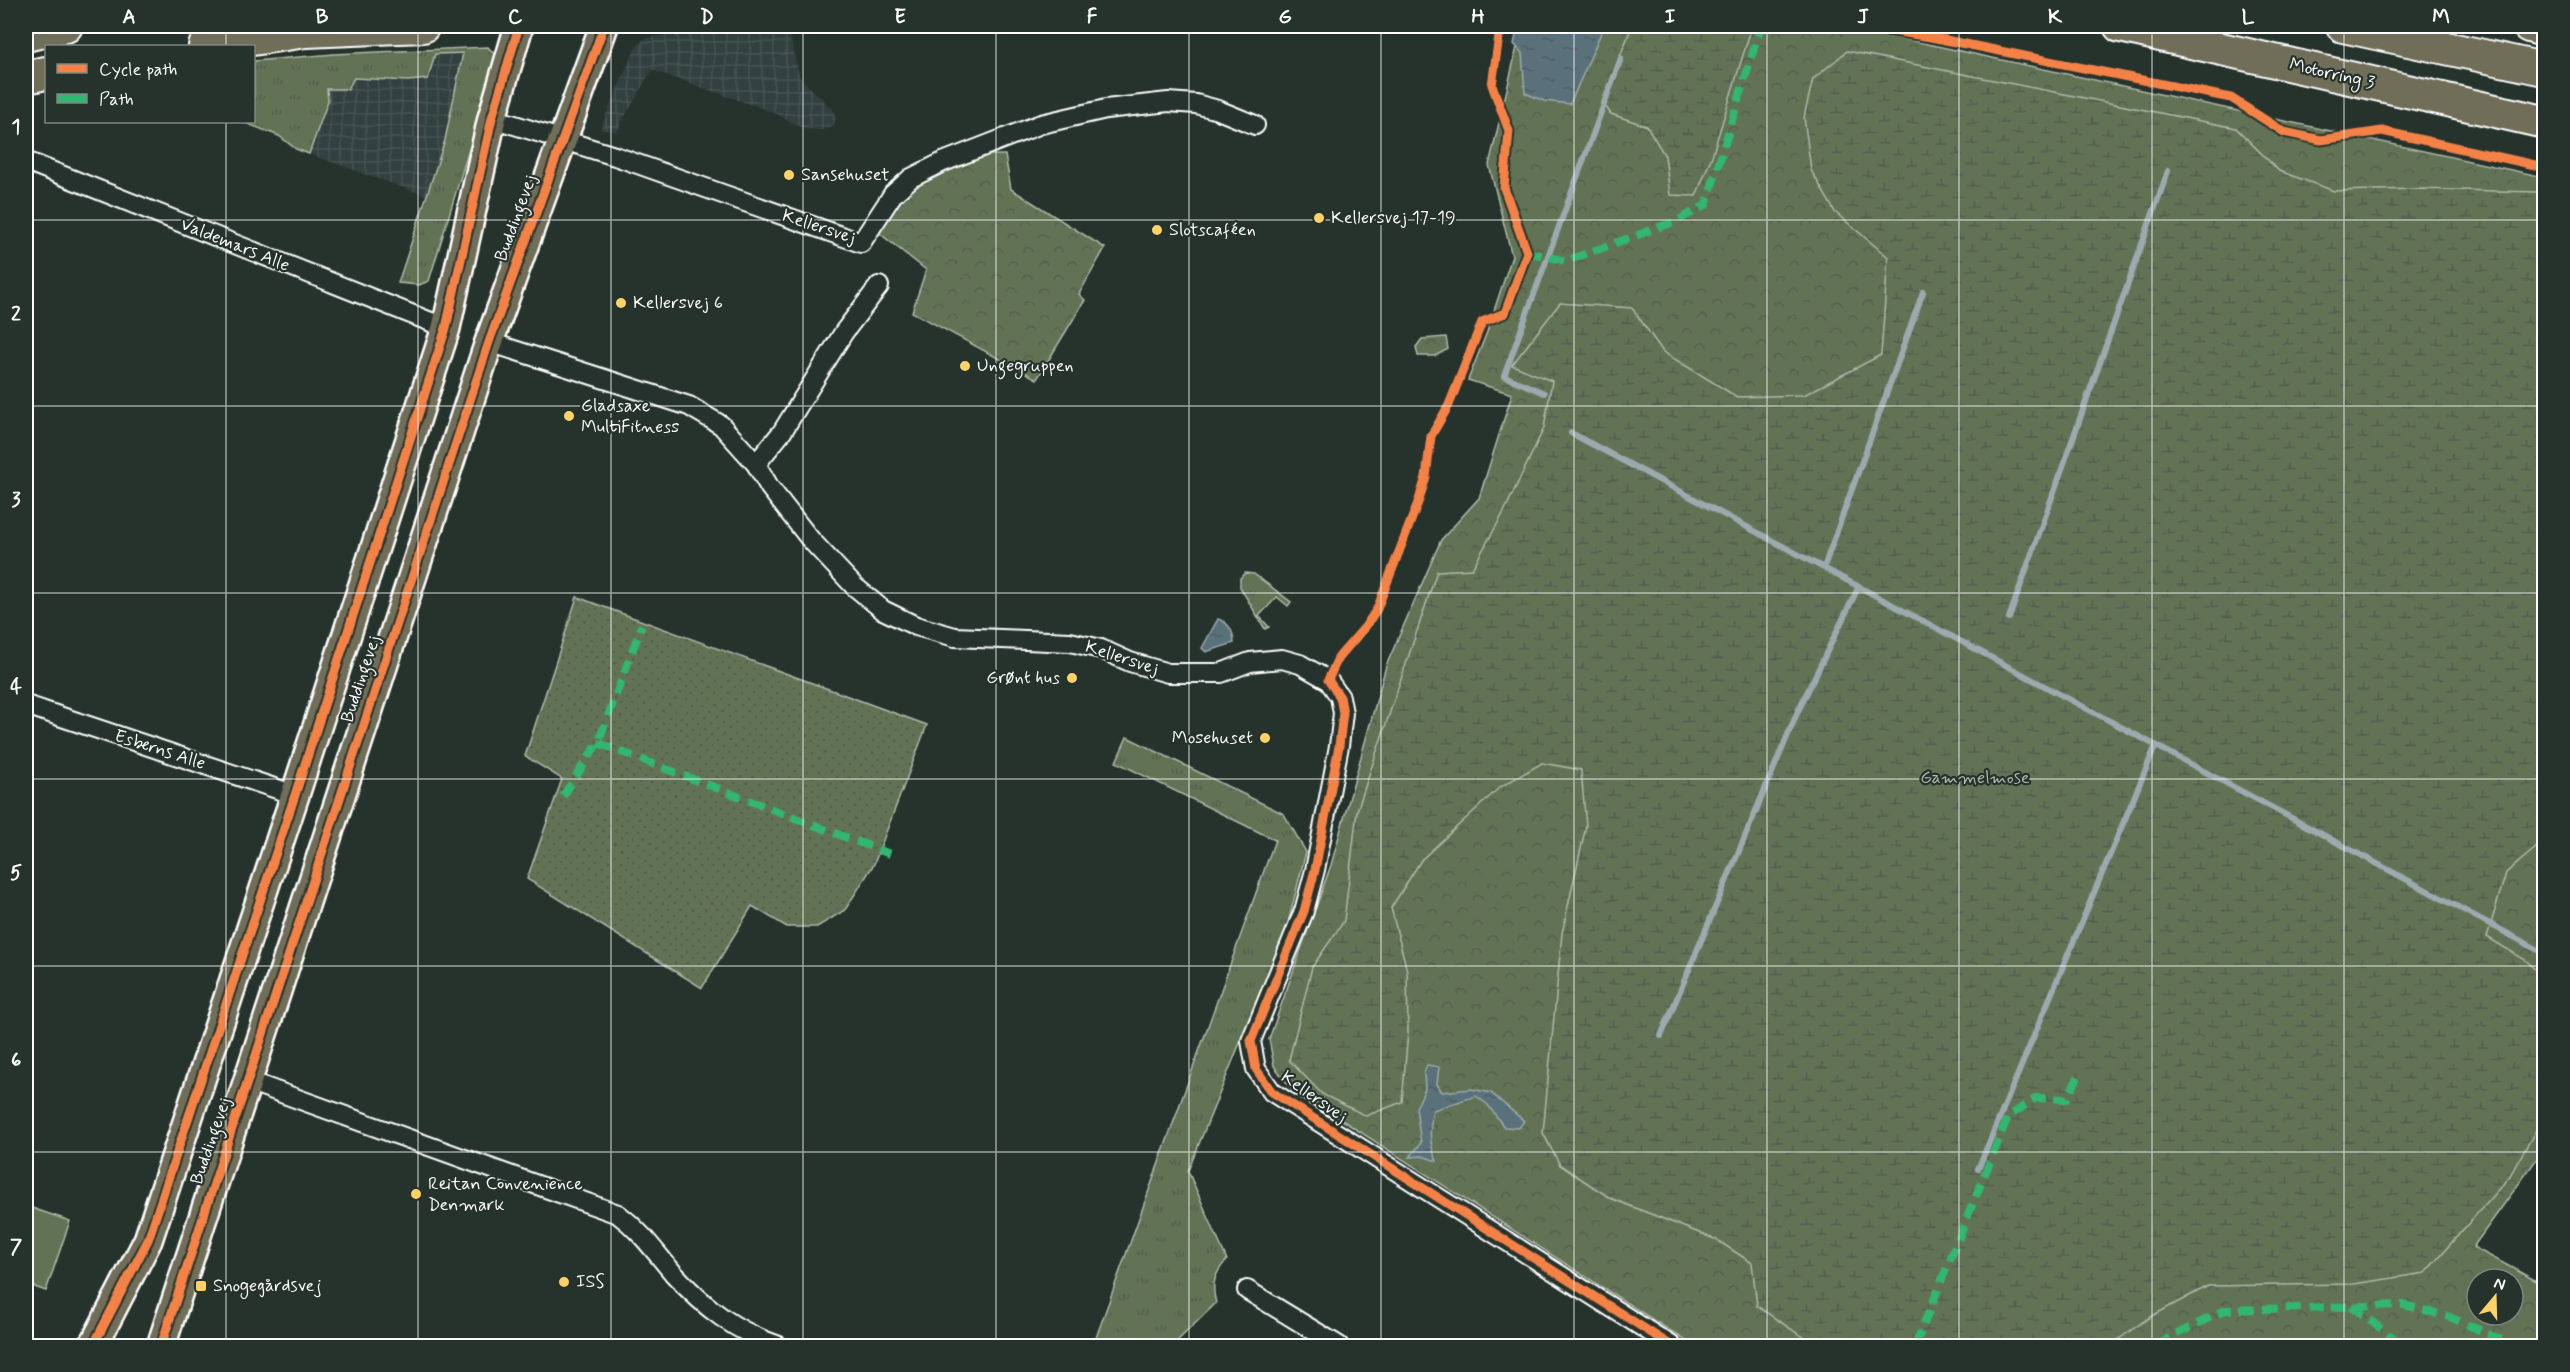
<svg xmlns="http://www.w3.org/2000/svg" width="2570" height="1372" viewBox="0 0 2570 1372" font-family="Mynerve,sans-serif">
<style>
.industrial{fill:url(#industrial-grid)}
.grass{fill:url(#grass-tufts);stroke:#b0b9aa;stroke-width:1.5}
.forest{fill:url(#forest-crowns);stroke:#b0b9aa;stroke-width:1.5;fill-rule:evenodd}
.wetland{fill:url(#wetland-marsh);stroke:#b0b9aa;stroke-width:1.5}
.garden{fill:url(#garden-dots);stroke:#b0b9aa;stroke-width:1.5}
.pitch{fill:#627355;stroke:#b0b9aa;stroke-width:1.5}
.water{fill:url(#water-ripples);stroke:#9caab0;stroke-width:1.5}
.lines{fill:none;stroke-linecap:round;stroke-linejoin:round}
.stream{stroke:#9caab0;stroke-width:6}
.street-casing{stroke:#fff;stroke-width:22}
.primary-casing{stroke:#fff;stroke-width:32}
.highway-casing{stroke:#fff;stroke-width:36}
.street{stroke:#26332d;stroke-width:18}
.primary{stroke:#706e59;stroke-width:27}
.highway{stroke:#706e59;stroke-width:32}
.quiet{stroke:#33b770;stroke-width:8;stroke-dasharray:15 8;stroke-linecap:butt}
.cycleway-casing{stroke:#26332d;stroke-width:13}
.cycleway{stroke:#f48246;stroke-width:9}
.grid{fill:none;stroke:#fff;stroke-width:1.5;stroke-opacity:0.55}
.poi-dot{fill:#ffd166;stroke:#26332d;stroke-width:2}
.labels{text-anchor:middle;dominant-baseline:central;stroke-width:4.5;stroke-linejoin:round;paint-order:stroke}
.street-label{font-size:18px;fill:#fff;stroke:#26332d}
.poi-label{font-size:18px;fill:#fff;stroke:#26332d;text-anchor:start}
.park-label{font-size:18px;fill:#b0b9aa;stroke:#26332d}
.neatline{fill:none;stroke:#fff;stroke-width:2}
.grid-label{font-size:20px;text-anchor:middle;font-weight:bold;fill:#fff}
</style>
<defs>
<pattern id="industrial-grid" width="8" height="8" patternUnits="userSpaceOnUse" patternTransform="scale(1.5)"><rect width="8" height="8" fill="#334040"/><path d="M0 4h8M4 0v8" fill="none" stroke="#475353"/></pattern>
<pattern id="grass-tufts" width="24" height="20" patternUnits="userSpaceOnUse" patternTransform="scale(1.5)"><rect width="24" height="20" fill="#627355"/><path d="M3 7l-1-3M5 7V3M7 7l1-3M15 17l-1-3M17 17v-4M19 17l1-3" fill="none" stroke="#555c50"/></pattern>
<pattern id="forest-crowns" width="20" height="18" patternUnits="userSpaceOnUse" patternTransform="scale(1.5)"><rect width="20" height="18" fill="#627355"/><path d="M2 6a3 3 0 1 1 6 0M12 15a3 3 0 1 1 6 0" fill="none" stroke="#555c50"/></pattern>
<pattern id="wetland-marsh" width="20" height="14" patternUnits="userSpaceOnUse" patternTransform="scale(1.5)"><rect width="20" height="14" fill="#627355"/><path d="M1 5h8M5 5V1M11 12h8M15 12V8" fill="none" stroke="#555c50"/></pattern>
<pattern id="garden-dots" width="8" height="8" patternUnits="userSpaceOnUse" patternTransform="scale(1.5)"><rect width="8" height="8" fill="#627355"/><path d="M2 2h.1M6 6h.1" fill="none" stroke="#555c50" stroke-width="1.8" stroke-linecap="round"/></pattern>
<pattern id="water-ripples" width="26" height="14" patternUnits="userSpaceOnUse" patternTransform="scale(1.5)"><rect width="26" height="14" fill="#5a717c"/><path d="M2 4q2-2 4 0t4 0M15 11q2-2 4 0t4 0" fill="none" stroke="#525b5f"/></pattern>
</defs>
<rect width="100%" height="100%" fill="#26332d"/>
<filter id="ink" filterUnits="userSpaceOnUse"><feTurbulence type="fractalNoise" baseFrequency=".0167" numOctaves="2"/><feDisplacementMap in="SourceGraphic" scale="12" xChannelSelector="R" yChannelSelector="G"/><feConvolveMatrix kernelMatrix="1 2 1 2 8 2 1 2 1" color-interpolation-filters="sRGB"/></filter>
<g filter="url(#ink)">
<g class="industrial">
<polygon points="706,26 787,26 800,78 832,109 836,118 834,125 822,130 804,129 775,113 652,70 616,132 600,129 635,49 644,39"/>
<polygon points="435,53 463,53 445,140 427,196 309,154 328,101 327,88 354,78 390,81"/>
</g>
<g class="grass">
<polygon points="488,47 497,57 429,281 419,285 398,283 445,140 463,53 435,54 428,79 408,81 354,78 348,89 327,89 328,101 309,154 296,149 279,136 243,122 254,122 254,61 334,54"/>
<polygon points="1245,573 1254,574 1291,602 1288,606 1277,597 1259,616 1269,627 1265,629 1240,587 1240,578"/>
<path d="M1127,737L1284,814L1306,852L1287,927L1188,1171L1227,1260C1214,1273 1211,1286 1216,1303L1172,1346H1093L1275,840L1116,762Z"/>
</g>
<g class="forest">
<path d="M1522,26H1813L1900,38L2544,177V1149L2473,1247L2544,1285V1346H1694L1290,1087L1274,1066L1269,1039L1331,865L1386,666L1441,540L1479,498L1512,394L1468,380L1487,332L1512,256L1489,165ZM2477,1279H2513V1315H2477Z"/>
<polygon points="987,155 1005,155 1011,189 1105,248 1079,294 1085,300 1037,379 912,312 926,270 878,232 911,187"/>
<polygon points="1446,337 1448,349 1435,356 1418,356 1416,347 1422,339"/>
</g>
<g class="wetland">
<polygon points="1632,26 1752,26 1712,156 1696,196 1670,195 1665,156 1647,126 1611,114 1602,102"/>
<polygon points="1847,51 2236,128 2279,171 2334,191 2418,189 2537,192 2544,195 2544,841 2506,873 2487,937 2527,961 2544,979 2544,1116 2509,1177 2425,1273 2354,1284 2208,1286 2150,1317 2109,1346 1816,1346 1757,1306 1752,1263 1717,1240 1610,1198 1560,1165 1543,1133 1562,933 1586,826 1581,770 1542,763 1500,787 1421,860 1391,908 1407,971 1408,1031 1402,1102 1366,1116 1322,1094 1289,1060 1312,967 1344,921 1357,811 1437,571 1472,569 1504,512 1544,428 1552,381 1512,365 1560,303 1632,308 1663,352 1737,397 1804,395 1881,355 1888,257 1835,212 1811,170 1804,117 1813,79"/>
</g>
<polygon class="garden" points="577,597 927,725 874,864 845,910 817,927 787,927 752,906 702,988 527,879 562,779 525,756"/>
<polygon class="pitch" points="26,1206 70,1221 46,1291 26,1284"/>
<g class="water">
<polygon points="1518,26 1604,26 1570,104 1544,101 1525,93 1522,53 1514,44"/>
<path d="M1218,619C1229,622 1234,633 1234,643L1206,652L1202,648Z"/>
<path d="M1427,1065L1439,1067L1437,1084L1442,1092L1472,1089L1491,1093L1524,1121L1519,1128L1504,1127L1488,1105L1476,1096L1433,1110C1429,1129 1429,1144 1437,1161L1422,1156L1410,1157L1421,1143L1416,1108L1425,1089L1424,1073Z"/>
</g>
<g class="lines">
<g class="stream">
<polyline points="1544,393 1504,376 1621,58"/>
<polyline points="1571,433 2544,953"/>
<polyline points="1824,567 1923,292"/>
<polyline points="2009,618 2168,171"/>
<polyline points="1661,1036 1798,711 1859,586"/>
<polyline points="1978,1169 2156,745"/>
</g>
<defs>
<g id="street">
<polyline points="492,118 615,156 861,243 893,194 911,178 943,162 1041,124 1106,109 1168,102 1196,104 1218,110 1255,125"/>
<polyline points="26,161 446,328"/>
<polyline points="489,342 689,406 721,425 756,464 770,488 810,539 854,586 883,610 916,626 955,637 1070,642 1101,649 1130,662 1168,673 1221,673 1250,662 1282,659 1300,664 1328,680 1340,697 1343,713 1339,746 1315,870 1304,911 1251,1041 1256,1069 1272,1092 1672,1346"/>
<polyline points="756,464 782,432 844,332 879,286"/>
<polyline points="26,705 295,795"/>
<path d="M248,1081L618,1214C642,1232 655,1252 674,1274C705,1308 735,1331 779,1346"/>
<polyline points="1247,1290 1339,1346"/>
</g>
<g id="primary">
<polyline points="93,1346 148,1240 295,795 446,328 492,118 519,26"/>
<polyline points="161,1346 489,342 604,26"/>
</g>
<g id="highway">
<polyline points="2120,26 2544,122"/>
<polyline points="2343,26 2544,69"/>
<polyline points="2529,26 2544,30"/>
<polyline points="26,35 66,26"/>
<polyline points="205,46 306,31 423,26"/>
<polyline points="26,77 46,73"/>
</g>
</defs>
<use href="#street" class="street-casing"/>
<use href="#primary" class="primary-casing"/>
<use href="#highway" class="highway-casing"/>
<use href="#street" class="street"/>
<use href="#primary" class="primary"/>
<use href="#highway" class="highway"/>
<g class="quiet">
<polyline points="1527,252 1566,261 1679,220 1706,205 1761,26"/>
<polyline points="598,743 890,854"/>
<polyline points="563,796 598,743 642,625"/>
<polyline points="2351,1306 2404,1346"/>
<polyline points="1915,1346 2008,1117 2036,1098 2067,1099 2081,1071"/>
<polyline points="2157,1346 2163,1341 2225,1310 2404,1305 2450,1317 2515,1346"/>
<polyline points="2542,1346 2544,1346"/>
</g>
<defs>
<g id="cycleway">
<polyline points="1506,26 1499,36 1492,85 1509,131 1504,188 1527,252 1505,313 1482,322 1449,405 1431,436 1426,477 1419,500 1377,609 1365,627 1338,658 1328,680 1340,697 1343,713 1339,746 1315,870 1304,911 1251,1041 1256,1069 1272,1092 1672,1346"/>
<polyline points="1861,26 1931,37 2231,98 2284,132 2321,140 2382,131 2544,167"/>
<polyline points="93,1346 148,1240 295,795 446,328 492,118 519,26"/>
<polyline points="161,1346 489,342 604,26"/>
</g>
</defs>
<use href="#cycleway" class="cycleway-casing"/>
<use href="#cycleway" class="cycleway"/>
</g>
</g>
<path class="grid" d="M226,26V46M418,26V1346M611,26V1346M803,26V1346M996,26V1346M1189,26V1346M1381,26V1346M1574,26V1346M1767,26V1346M1959,26V1346M2152,26V1346M2344,26V1346M226,122V1346M26,220H2544M26,406H2544M26,593H2544M26,779H2544M26,966H2544M26,1152H2544"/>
<g class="poi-dot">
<circle cx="789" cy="175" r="6"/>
<circle cx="1319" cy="218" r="6"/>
<circle cx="1157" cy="230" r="6"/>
<circle cx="621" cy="303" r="6"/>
<circle cx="965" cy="366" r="6"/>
<circle cx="569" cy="416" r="6"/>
<circle cx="1072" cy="678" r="6"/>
<circle cx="1265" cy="738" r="6"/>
<circle cx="416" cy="1194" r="6"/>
<circle cx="564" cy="1282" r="6"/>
<rect x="195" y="1280" width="12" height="12" rx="3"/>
</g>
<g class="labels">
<g class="street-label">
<text transform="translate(2332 74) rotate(13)">Motorring 3</text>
<text transform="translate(516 218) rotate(-70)">Buddingevej</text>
<text transform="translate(819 227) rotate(18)">Kellersvej</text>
<text transform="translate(235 245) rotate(22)">Valdemars Alle</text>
<text transform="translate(1122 658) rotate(18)">Kellersvej</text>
<text transform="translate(361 679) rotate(-72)">Buddingevej</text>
<text transform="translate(160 750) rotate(18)">Esberns Alle</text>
<text transform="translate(1314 1097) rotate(35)">Kellersvej</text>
<text transform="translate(211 1141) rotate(-71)">Buddingevej</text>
</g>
<g class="poi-label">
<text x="801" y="175">Sansehuset</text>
<text x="1331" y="218">Kellersvej 17-19</text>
<text x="1169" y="230">Slotscaféen</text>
<text x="633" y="303">Kellersvej 6</text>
<text x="977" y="366">Ungegruppen</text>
<text x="581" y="406">Gladsaxe<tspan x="581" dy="21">MultiFitness</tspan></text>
<text x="1060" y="678" text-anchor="end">Grønt hus</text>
<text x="1253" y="738" text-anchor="end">Mosehuset</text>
<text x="428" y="1184">Reitan Convenience<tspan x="428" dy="21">Denmark</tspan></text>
<text x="576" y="1282">ISS</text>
<text x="213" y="1286">Snogegårdsvej</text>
</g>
<g class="park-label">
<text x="1975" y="778">Gammelmose</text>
</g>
</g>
<rect width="2570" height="1372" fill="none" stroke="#26332d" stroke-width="66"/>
<rect x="45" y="45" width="210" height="78" fill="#26332d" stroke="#7d8581" stroke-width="1.5"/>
<rect x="57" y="64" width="30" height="9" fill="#f48246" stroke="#7d8581" stroke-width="1.5"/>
<text x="99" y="75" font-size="18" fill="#ffffff">Cycle path</text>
<rect x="57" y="94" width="30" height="9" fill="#33b770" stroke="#7d8581" stroke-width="1.5"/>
<text x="99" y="105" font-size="18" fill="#ffffff">Path</text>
<g transform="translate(2495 1297) rotate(19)"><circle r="28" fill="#26332d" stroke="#7d8581" stroke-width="1.5"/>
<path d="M0-4.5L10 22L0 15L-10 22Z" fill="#ffd166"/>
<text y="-9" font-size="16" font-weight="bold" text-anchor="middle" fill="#ffffff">N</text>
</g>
<rect x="33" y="33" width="2504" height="1306" class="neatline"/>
<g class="grid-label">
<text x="129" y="23">A</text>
<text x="322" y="23">B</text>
<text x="515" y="23">C</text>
<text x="707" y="23">D</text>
<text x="900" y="23">E</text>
<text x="1092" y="23">F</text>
<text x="1285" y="23">G</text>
<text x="1478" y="23">H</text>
<text x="1670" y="23">I</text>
<text x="1863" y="23">J</text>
<text x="2055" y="23">K</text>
<text x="2248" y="23">L</text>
<text x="2441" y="23">M</text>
<text x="16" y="133">1</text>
<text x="16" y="320">2</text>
<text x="16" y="506">3</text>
<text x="16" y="693">4</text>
<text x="16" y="879">5</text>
<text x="16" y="1066">6</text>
<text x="16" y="1253">7</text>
</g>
</svg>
